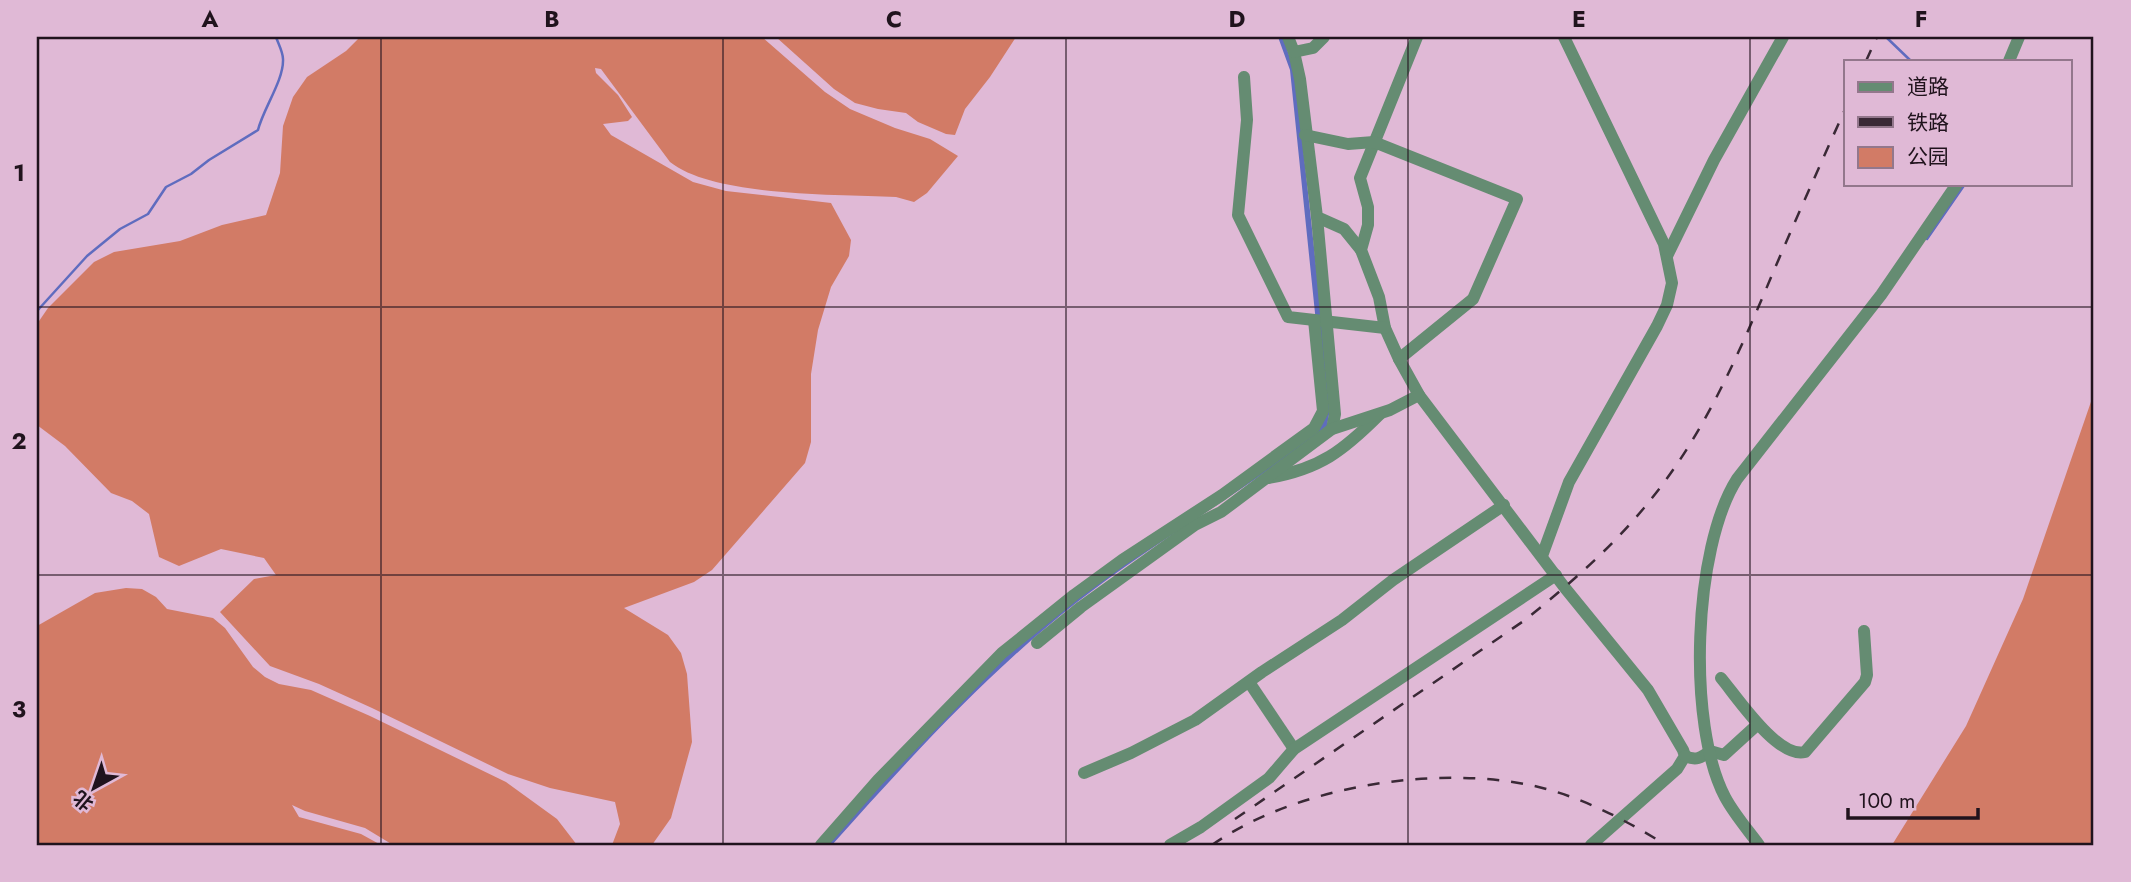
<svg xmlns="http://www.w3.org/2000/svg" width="2131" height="882" viewBox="0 0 2131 882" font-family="Jost,'Noto Sans SC',sans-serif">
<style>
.green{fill:#d27b66}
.water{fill:#5f6cbf}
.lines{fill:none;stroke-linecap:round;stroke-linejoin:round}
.stream{stroke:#5f6cbf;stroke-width:2.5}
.minor{stroke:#658c72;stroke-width:12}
.rail{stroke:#3a2936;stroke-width:2.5;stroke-dasharray:12 12;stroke-linecap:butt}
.grid{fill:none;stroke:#20131d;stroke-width:2;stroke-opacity:0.55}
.neatline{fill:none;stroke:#20131d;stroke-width:2.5}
.grid-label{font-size:23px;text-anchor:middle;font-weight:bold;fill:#20131d}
</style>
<rect width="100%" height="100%" fill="#e0b9d6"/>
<g class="green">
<path d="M360,37H762L825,92L850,109L895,128L930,139L958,156L927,193L914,202L896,197C837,194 714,197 670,162L601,69L595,68L596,73L618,95L632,117L628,121L603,124L611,135L693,182L726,191L831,203L851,240L849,256L831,287L818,330L811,374V442L805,463L712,570L694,582L624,608L668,635L681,653L687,674L692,742L671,818L652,845H612L620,824L615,802L550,788L508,774L372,708L319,684L270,666L220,612L254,579L276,575L264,558L221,549L179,566L159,557L149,514L132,501L111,493L65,446L37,425V324L48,308L94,262L114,252L180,241L222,225L266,215L280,173L283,126L293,97L307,77L346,51Z"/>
<polygon points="776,37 1016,37 990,77 965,109 955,135 946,134 918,122 906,113 878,109 855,103 834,89"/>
<polygon points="2094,393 2094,845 1892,845 1966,726 2023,599"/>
<polygon points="126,588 142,589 156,597 167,609 213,618 225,628 253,667 265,677 279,684 311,690 370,716 506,782 557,819 577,845 393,845 365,828 305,811 292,805 299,817 361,834 381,845 37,845 37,626 95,593"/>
</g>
<path class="water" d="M1278,37H1283L1295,73L1331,403L1327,426C1247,490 1157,540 1076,603C986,674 908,760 832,845H825L872,791L997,664L1074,599L1317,428L1322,381L1290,70Z"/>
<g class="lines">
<g class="stream">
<polyline points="1886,37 1911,61"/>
<polyline points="1927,239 1965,184"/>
<path d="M37,311L87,256L120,229L148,214L166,187L191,174L209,160L258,130C263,109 284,80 283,59C283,52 278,43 276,37"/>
</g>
<g class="minor">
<polyline points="1288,37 1294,52 1300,79 1317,217 1344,229 1361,250"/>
<polyline points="1417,37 1360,178 1368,207 1368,225 1361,250 1379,297 1385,328 1399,359 1419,395"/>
<polyline points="1294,52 1313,48 1324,37"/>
<polyline points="2009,61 2019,37"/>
<polyline points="1244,77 1247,120 1238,215 1288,317 1385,328"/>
<polyline points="1305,135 1348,144 1374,142 1517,199 1473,299 1399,359"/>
<polyline points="1317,217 1335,414 1332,429"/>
<polyline points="1667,256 1714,160 1783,37"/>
<path d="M1268,478C1320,469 1343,451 1380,414"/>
<polyline points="1542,556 1569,482 1657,326 1667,305 1672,283 1664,244 1564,37"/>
<polyline points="1037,643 1081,607 1195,525 1221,512 1332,429 1390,410 1419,395 1565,588 1648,690 1683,750 1685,756 1677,769 1591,845"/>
<path d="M1721,678C1737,697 1778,759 1805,752L1865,682L1867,675L1864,631"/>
<polyline points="1249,682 1294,749"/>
<path d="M1685,756C1696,761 1701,758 1710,751L1724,755L1758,724"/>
<polyline points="1084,773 1131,753 1195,720 1262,672 1342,620 1393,580 1504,505"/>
<polyline points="821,845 878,780 1002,653 1074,595 1122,560 1222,495 1314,428 1323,411 1314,320"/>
<polyline points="1170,845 1201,827 1269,778 1294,749 1556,575"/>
<path d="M1759,845C1748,830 1734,814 1725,797C1687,725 1693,548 1737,479L1881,295L1957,184"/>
</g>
<g class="rail">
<polyline points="1866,61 1877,37"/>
<path d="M1235,819L1525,620C1571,583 1616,544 1652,498C1707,430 1741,348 1775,268C1798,214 1822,161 1846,107"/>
<path d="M1212,845C1295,787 1431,765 1530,785C1578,795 1624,819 1666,845"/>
</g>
</g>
<path class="grid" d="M381,37V845M723,37V845M1066,37V845M1408,37V845M1750,37V845M37,307H2094M37,575H2094"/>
<rect width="2131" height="882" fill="none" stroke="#e0b9d6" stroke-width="77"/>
<rect x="1844" y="60" width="228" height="126" fill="#e0b9d6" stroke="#93778c" stroke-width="2"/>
<rect x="1858" y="82" width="35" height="10" fill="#658c72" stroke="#93778c" stroke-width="2"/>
<text x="1907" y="94" font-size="21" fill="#20131d">道路</text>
<rect x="1858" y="117" width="35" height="10" fill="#3a2936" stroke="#93778c" stroke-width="2"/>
<text x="1907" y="130" font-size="21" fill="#20131d">铁路</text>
<rect x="1858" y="147" width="35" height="21" fill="#d27b66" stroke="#93778c" stroke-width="2"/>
<text x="1907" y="164" font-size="21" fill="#20131d">公园</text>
<g transform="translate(94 788) rotate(220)" stroke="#e0b9d6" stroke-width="5" paint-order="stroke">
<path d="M0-5L12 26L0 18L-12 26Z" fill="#20131d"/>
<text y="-10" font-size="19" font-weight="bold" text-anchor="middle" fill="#20131d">北</text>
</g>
<path d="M1848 808v10h130v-10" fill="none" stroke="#20131d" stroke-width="3.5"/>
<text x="1858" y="808" font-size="21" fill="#20131d" stroke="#e0b9d6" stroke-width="5" paint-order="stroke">100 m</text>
<rect x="38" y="38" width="2054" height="806" class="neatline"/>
<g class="grid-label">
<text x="210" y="27">A</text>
<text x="552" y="27">B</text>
<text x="894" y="27">C</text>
<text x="1237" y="27">D</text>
<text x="1579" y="27">E</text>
<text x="1921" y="27">F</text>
<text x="19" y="181">1</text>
<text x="19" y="449">2</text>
<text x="19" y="717">3</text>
</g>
</svg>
